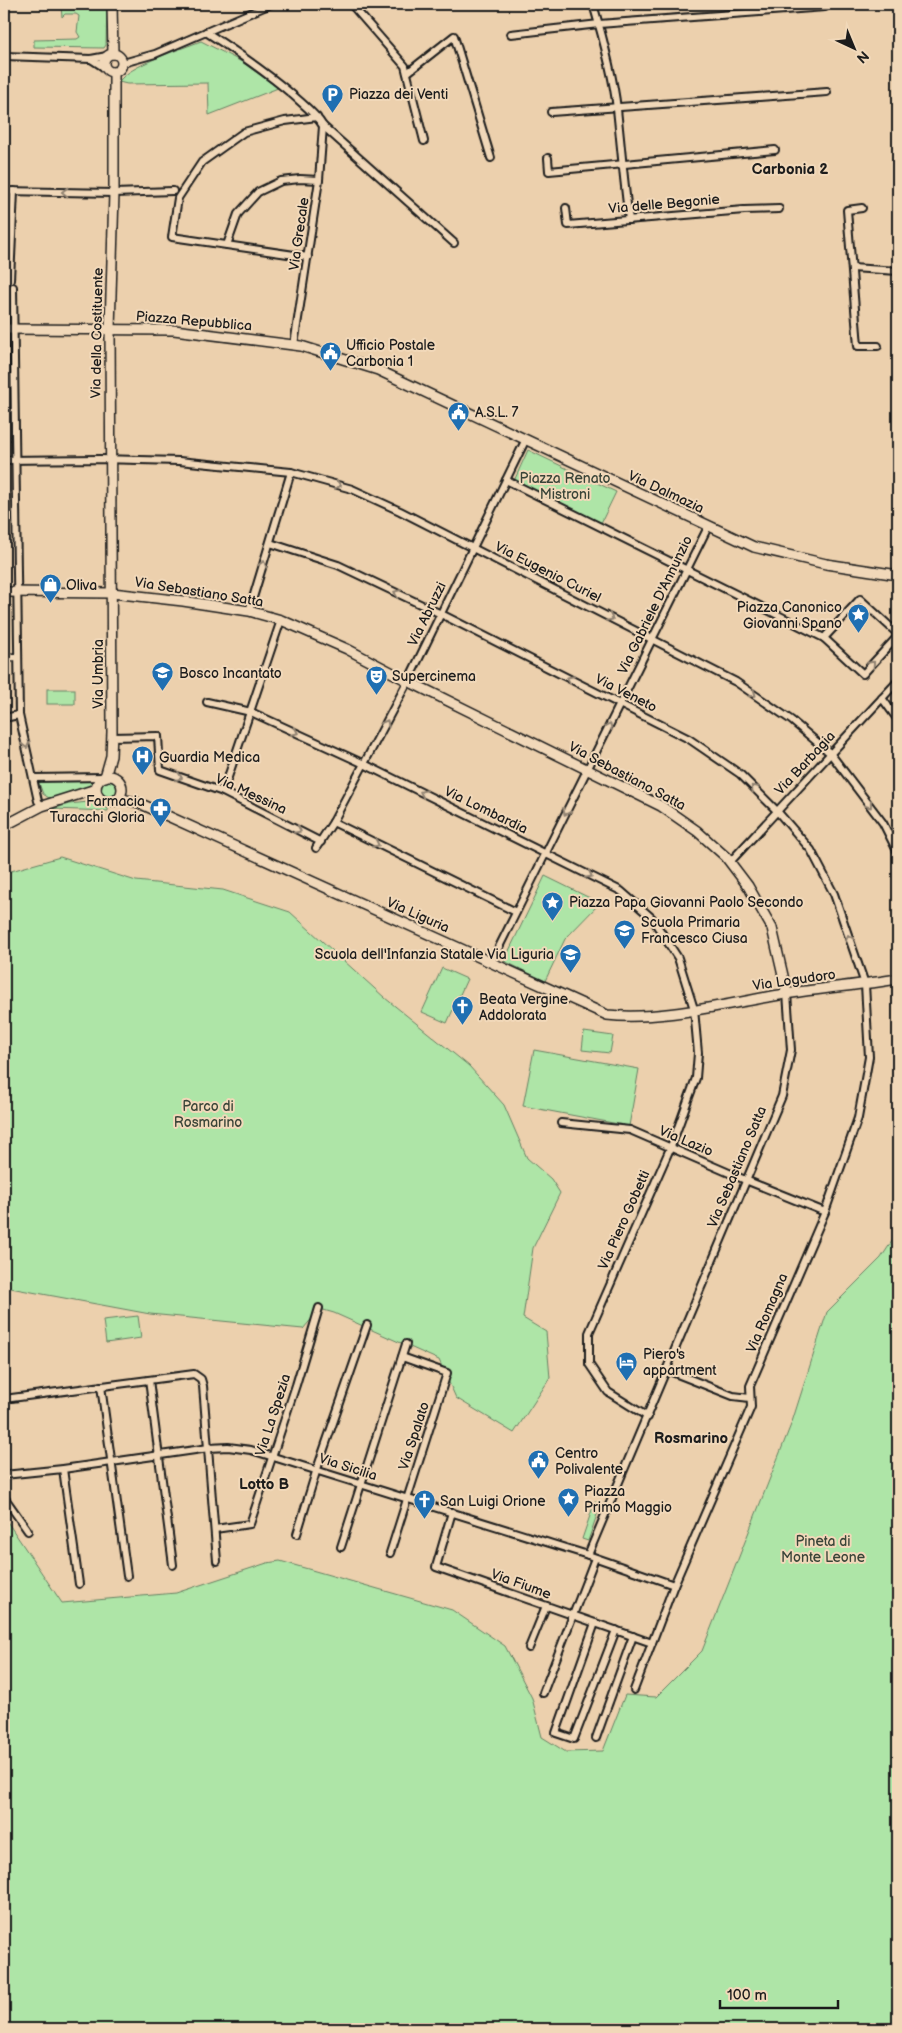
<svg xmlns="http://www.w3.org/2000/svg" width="902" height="2033" viewBox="0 0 902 2033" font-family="'Balsamiq Sans',sans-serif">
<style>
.green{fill:#aee5a7;stroke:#658062}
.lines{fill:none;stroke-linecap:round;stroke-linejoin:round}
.street-casing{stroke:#1c1c1c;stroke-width:10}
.secondary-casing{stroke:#1c1c1c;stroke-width:12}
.street{stroke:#f1d8b9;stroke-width:6}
.secondary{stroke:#f1d8b9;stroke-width:9}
.oneway{stroke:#918372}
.labels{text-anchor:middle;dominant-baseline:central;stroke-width:4;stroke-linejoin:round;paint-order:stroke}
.poi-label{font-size:14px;fill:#1c1c1c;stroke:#f1d8b9;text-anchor:start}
.street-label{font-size:14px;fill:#1c1c1c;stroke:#f1d8b9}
.park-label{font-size:14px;fill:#394438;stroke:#f1d8b9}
.neighbourhood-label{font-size:15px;font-weight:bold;fill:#1c1c1c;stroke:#f1d8b9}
</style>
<rect width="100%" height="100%" fill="#ecd0ad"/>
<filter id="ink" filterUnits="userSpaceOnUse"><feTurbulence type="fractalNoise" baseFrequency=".02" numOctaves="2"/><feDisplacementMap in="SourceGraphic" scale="10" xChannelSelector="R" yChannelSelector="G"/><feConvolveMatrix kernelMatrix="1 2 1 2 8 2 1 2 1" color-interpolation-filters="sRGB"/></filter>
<g filter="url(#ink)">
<g class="green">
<polygon points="70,4 107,4 106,45 104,48 34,47 34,40 77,39 80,37 77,32 79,16 76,14 65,14 62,17 61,6"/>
<path d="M201,41L242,62L278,88L209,115L208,83L127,84L119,82C127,66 184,48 201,41Z"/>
<polygon points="528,450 616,492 601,523 514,481"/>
<rect x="47" y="689" width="28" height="15"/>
<path d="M37,778H95C88,793 63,794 49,798L43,794Z"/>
<circle cx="109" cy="789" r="9"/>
<polygon points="98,801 108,805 108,811 53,809 69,804"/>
<polygon points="60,857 136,881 223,890 290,912 385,998 469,1066 504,1105 527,1158 551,1179 560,1193 533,1248 523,1318 546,1332 550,1378 514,1433 456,1398 439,1360 334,1313 320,1309 303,1329 150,1314 5,1287 4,873"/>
<polygon points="545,876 600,903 565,939 545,981 504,961"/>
<polygon points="442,968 467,979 447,1023 422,1012"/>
<polygon points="584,1032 613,1036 610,1053 582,1050"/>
<polygon points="534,1050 639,1069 629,1126 523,1106"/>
<polygon points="898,1232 898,2029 4,2029 4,1517 62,1603 176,1593 267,1563 280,1561 452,1610 505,1646 532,1698 542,1737 566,1752 603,1751 625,1695 656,1697 702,1651 792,1422 827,1312 881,1258"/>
<polygon points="138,1316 141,1338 106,1343 103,1320"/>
<polygon points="595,1501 601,1503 588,1541 582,1539"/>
</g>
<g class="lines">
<defs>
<g id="street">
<polyline points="351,4 405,66 424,141"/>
<path d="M593,4C603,38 613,74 617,109C621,146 624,183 629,220"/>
<path d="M206,32C237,52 266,72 294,96C305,106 316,114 323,126L454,243"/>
<polyline points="511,34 599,24 825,7"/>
<polyline points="4,56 91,59 107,56"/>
<polyline points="91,59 105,68"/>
<polyline points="123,63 155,54 271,4"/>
<polyline points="407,73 454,36 491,158"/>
<polyline points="551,112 827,92"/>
<polyline points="548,158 549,171 775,150"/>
<polyline points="4,191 114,193 173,191"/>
<polyline points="566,208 568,225 744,210 779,209"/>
<polyline points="862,208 847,210 858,346 878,346"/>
<polyline points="227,245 238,214 258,192 281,181 300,179 319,180"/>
<polyline points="308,257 172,237 178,198 202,162 244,132 285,121 317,117"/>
<polyline points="852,268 898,271"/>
<polyline points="10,280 14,191"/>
<polyline points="13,287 19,715 38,801 42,806"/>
<polyline points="294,345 319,180 323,126"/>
<polyline points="4,460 100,459 179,461 291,472 352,489 400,511 736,682 791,720 830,753 883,823 898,853"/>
<polyline points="506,480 824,638 863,674 898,636"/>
<polyline points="270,543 338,565 441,614 689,739 740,774 777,811 811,850 834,894 865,984 869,1057 858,1118 825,1212 750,1386 751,1407 674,1585 634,1690"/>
<polyline points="249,611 291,472"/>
<polyline points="824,638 860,599 898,634"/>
<polyline points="4,658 17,657"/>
<polyline points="882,698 898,720"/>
<polyline points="207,702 251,712 360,762 621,891 652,918 678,958 694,1009 698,1053 696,1078 672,1144 589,1333 589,1364 608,1392 648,1417"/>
<polyline points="4,718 19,715"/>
<polyline points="112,737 158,736 160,770 223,792 321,842"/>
<polyline points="34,778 104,777"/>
<polyline points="223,792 281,620"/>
<polyline points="333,822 516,912"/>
<polyline points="316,848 333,822 408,681 525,441"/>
<polyline points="730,862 898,681"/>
<polyline points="491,963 708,527"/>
<polyline points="561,1123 630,1130 743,1179 825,1212"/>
<polyline points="667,1370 733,1396 750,1398"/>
<polyline points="149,1380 173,1565"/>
<polyline points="101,1386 127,1576"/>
<polyline points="4,1399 194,1374 201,1379 203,1386 217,1561"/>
<polyline points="63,1469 79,1584"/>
<polyline points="4,1475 63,1469 209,1448 228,1447 251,1450 588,1555 674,1585"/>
<polyline points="4,1497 28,1531"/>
<polyline points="452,1512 436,1567 652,1643"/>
<polyline points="215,1529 250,1524 296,1385 319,1308"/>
<polyline points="297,1534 316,1472 367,1325"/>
<polyline points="341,1547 406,1344"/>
<polyline points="390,1553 447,1373 402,1357"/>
<polyline points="588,1555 782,1096 791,1050 787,993"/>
<polyline points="595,1623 556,1733 574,1739 616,1630"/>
<polyline points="529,1648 546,1606"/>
<polyline points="543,1693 595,1558"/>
<polyline points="596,1738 633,1636"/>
</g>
<g id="secondary">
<polyline points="112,4 113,54"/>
<circle cx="113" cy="63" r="9"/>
<polyline points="4,329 174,330 301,346 378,370 754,547 826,564 898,575"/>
<polyline points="4,592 112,593 183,601 249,611 281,620 347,649 408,681 661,806 697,831 726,857 748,886 772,928 787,993"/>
<circle cx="109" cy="789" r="13"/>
<polyline points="105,777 111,756 112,732 110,329 114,193 114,73"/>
<path d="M118,798L139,803L607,1015C662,1021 729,1003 785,994C822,988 861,985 898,979"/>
<polyline points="4,826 42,806 96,789"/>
</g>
</defs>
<use href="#street" class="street-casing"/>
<use href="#secondary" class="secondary-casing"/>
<use href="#street" class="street"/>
<use href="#secondary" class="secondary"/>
</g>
<defs><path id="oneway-chevron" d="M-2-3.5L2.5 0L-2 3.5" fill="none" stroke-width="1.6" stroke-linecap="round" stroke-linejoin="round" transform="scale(1.25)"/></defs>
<g class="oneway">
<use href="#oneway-chevron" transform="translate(65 192) rotate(-179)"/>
<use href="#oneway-chevron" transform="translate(338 485) rotate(16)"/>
<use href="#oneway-chevron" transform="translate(263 564) rotate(-73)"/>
<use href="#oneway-chevron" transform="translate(397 593) rotate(-155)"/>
<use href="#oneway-chevron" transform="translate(610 618) rotate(27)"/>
<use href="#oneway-chevron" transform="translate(872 664) rotate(-47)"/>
<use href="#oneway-chevron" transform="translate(570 679) rotate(-153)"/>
<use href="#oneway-chevron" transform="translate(753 694) rotate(35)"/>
<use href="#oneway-chevron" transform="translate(386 723) rotate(-62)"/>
<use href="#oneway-chevron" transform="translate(609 726) rotate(-64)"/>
<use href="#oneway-chevron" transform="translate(295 732) rotate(25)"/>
<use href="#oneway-chevron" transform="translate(26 745) rotate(76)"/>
<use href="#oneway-chevron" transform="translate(179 777) rotate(19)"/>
<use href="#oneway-chevron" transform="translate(754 788) rotate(-135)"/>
<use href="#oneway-chevron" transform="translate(423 793) rotate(-154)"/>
<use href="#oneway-chevron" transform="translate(869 805) rotate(53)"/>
<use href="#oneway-chevron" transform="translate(566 812) rotate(117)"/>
<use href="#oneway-chevron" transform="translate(298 830) rotate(27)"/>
<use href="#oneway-chevron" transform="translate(376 844) rotate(26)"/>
<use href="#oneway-chevron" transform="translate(589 875) rotate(27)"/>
<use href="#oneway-chevron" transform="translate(849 938) rotate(-109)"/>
</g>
</g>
<defs>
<symbol id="parking-pin" viewBox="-11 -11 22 30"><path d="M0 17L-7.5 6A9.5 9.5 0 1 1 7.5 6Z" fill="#1f6fb2" stroke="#f1d8b9"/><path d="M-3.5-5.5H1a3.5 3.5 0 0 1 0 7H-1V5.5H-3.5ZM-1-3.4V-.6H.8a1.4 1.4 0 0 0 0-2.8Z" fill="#fff"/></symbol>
<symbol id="civic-pin" viewBox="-11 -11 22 30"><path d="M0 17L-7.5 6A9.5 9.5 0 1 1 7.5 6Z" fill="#1f6fb2" stroke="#f1d8b9"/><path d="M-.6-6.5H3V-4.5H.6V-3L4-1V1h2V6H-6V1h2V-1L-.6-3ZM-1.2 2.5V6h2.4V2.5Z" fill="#fff"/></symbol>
<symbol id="shop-pin" viewBox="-11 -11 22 30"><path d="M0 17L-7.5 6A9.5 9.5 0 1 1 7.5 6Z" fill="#1f6fb2" stroke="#f1d8b9"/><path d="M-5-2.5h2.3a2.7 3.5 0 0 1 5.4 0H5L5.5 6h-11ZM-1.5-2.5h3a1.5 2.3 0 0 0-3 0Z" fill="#fff"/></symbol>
<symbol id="sight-pin" viewBox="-11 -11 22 30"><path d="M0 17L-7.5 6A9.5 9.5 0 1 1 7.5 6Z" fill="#1f6fb2" stroke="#f1d8b9"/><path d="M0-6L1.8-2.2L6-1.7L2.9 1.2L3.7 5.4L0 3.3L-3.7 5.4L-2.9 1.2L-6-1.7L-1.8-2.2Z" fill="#fff"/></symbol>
<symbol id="school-pin" viewBox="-11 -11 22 30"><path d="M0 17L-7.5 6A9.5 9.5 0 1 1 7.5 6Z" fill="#1f6fb2" stroke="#f1d8b9"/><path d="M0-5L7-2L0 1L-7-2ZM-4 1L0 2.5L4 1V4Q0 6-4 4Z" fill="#fff"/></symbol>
<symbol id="theatre-pin" viewBox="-11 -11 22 30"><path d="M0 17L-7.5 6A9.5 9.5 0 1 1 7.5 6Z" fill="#1f6fb2" stroke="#f1d8b9"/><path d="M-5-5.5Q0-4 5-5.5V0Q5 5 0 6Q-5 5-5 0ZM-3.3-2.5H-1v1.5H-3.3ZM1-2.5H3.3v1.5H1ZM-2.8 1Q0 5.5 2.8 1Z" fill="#fff"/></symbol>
<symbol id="hospital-pin" viewBox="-11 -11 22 30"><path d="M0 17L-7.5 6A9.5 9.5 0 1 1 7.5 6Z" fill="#1f6fb2" stroke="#f1d8b9"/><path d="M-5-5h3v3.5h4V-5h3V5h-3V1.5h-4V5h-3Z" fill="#fff"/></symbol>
<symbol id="pharmacy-pin" viewBox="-11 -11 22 30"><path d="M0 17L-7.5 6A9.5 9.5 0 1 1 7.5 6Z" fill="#1f6fb2" stroke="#f1d8b9"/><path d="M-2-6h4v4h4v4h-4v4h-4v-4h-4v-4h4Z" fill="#fff"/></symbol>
<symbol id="church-pin" viewBox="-11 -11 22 30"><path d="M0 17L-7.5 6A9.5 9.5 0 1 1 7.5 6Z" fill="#1f6fb2" stroke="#f1d8b9"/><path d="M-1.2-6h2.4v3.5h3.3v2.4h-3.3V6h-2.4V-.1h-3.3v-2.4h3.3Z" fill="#fff"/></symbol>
<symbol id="hotel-pin" viewBox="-11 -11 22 30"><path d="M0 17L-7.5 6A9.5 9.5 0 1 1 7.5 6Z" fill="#1f6fb2" stroke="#f1d8b9"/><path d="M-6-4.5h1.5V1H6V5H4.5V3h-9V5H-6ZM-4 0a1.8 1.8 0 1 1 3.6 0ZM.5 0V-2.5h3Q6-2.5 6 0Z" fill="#fff"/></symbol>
</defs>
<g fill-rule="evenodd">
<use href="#parking-pin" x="320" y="82" width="25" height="34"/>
<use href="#civic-pin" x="318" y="340" width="25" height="34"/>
<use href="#civic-pin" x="446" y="400" width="25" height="34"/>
<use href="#shop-pin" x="38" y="572" width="25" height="34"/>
<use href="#sight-pin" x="846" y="602" width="25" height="34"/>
<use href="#school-pin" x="150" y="660" width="25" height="34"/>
<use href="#theatre-pin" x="364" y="664" width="25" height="34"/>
<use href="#hospital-pin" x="130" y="744" width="25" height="34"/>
<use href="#pharmacy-pin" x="148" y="796" width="25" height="34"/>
<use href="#sight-pin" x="540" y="890" width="25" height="34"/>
<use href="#school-pin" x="612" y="918" width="25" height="34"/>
<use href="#school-pin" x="558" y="942" width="25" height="34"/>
<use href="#church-pin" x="450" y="994" width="25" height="34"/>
<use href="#hotel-pin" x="614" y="1350" width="25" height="34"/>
<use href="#civic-pin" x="526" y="1448" width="25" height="34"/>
<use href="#sight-pin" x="556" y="1486" width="25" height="34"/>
<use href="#church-pin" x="412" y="1488" width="25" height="34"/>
</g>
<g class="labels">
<g class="poi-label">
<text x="349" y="94">Piazza dei Venti</text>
<text x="346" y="345">Ufficio Postale<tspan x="346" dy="16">Carbonia 1</tspan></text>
<text x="475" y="412">A.S.L. 7</text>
<text x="66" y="585">Oliva</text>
<text x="842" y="607" text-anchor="end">Piazza Canonico<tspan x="842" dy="16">Giovanni Spano</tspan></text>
<text x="179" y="673">Bosco Incantato</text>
<text x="392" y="676">Supercinema</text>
<text x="159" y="757">Guardia Medica</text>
<text x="145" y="801" text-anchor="end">Farmacia<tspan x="145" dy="16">Turacchi Gloria</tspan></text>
<text x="569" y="902">Piazza Papa Giovanni Paolo Secondo</text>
<text x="641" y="922">Scuola Primaria<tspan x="641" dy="16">Francesco Ciusa</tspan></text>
<text x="554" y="954" text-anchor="end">Scuola dell'Infanzia Statale Via Liguria</text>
<text x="479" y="999">Beata Vergine<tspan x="479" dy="16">Addolorata</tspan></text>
<text x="643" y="1354">Piero's<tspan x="643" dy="16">appartment</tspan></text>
<text x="555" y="1453">Centro<tspan x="555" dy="16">Polivalente</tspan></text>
<text x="584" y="1491">Piazza<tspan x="584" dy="16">Primo Maggio</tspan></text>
<text x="440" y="1501">San Luigi Orione</text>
</g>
<g class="street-label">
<text transform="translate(664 204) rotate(-5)">Via delle Begonie</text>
<text transform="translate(299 234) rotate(-82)">Via Grecale</text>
<text transform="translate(194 321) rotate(5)">Piazza Repubblica</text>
<text transform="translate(97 333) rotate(-89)">Via della Costituente</text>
<text transform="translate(666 492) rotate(25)">Via Dalmazia</text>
<text transform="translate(548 572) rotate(27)">Via Eugenio Curiel</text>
<text transform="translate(199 592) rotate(9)">Via Sebastiano Satta</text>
<text transform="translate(655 605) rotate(-64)">Via Gabriele D'Annunzio</text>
<text transform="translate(427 614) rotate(-64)">Via Abruzzi</text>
<text transform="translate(98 674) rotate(-90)">Via Umbria</text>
<text transform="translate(626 693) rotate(27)">Via Veneto</text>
<text transform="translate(805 763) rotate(-47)">Via Barbagia</text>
<text transform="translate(627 776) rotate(28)">Via Sebastiano Satta</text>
<text transform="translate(251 794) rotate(25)">Via Messina</text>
<text transform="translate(486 810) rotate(26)">Via Lombardia</text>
<text transform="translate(418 915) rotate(24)">Via Liguria</text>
<text transform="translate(794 980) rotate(-8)">Via Logudoro</text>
<text transform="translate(686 1141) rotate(23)">Via Lazio</text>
<text transform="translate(737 1167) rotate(-67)">Via Sebastiano Satta</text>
<text transform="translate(624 1220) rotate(-66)">Via Piero Gobetti</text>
<text transform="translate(767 1313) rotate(-67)">Via Romagna</text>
<text transform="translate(273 1415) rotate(-72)">Via La Spezia</text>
<text transform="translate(414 1436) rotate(-72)">Via Spalato</text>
<text transform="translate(348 1467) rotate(18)">Via Sicilia</text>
<text transform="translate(521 1584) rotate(20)">Via Fiume</text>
</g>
<g class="park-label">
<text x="565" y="478">Piazza Renato<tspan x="565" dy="16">Mistroni</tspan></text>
<text x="208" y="1106">Parco di<tspan x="208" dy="16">Rosmarino</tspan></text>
<text x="823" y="1541">Pineta di<tspan x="823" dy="16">Monte Leone</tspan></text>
</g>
<g class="neighbourhood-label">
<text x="790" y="169">Carbonia 2</text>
<text x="691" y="1438">Rosmarino</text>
<text x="264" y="1484">Lotto B</text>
</g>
</g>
<rect width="902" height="2033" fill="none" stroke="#f1d8b9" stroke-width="20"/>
<rect x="10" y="10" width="882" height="2013" fill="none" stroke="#1c1c1c" stroke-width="2" filter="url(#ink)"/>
<g transform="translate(854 48) rotate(136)" stroke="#f1d8b9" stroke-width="4" paint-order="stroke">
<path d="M0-4L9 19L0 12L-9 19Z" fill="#1c1c1c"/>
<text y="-8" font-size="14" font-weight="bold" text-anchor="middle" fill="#1c1c1c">N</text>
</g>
<path d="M720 2000v8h118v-8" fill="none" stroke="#1c1c1c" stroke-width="2.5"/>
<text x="727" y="2000" font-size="15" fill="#1c1c1c" stroke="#f1d8b9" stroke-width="4" paint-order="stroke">100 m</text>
</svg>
